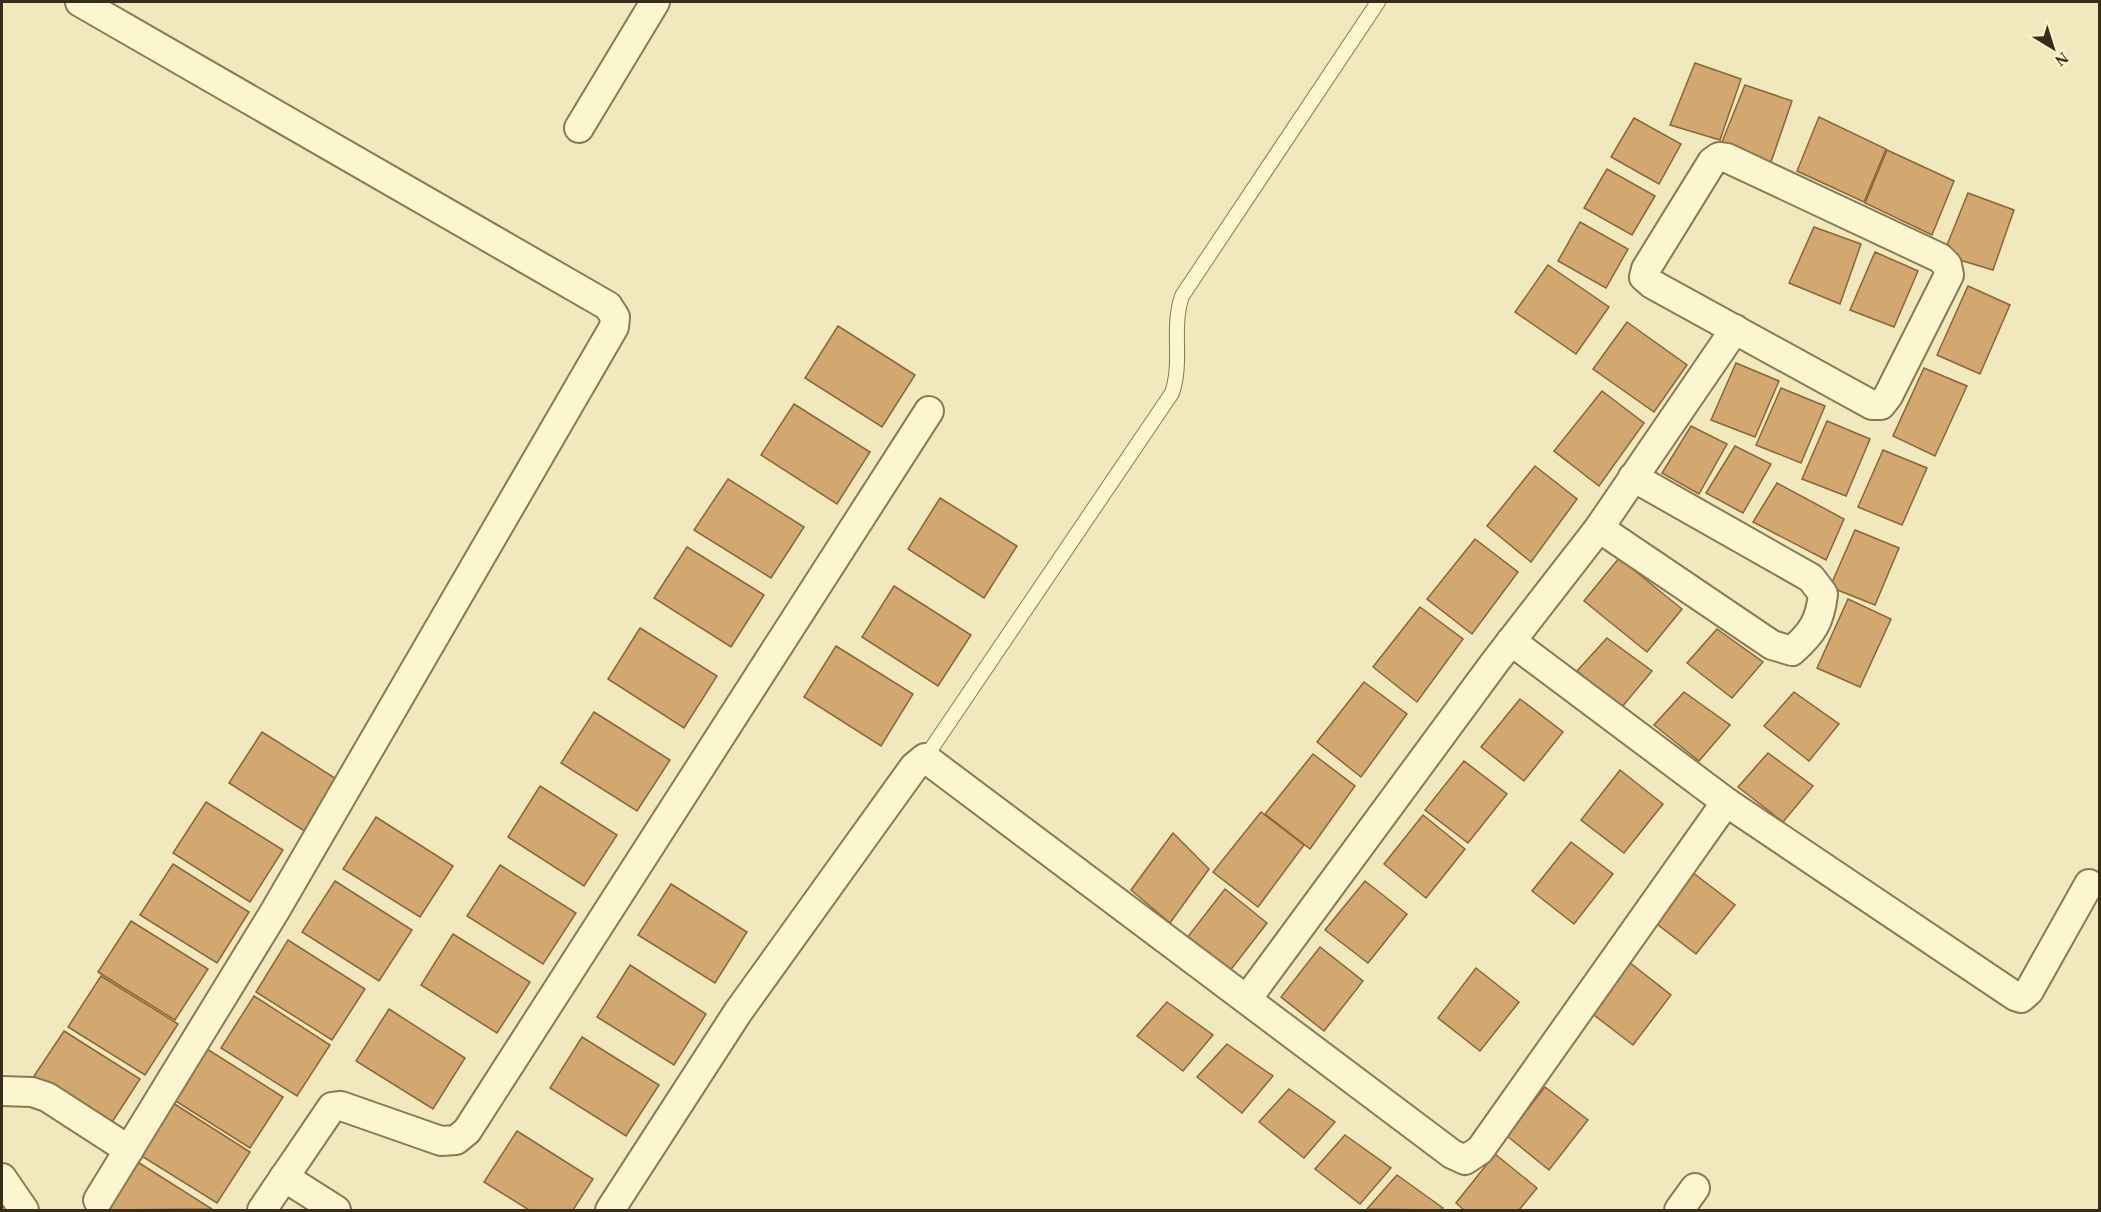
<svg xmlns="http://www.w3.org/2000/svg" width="2101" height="1212" viewBox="0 0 2101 1212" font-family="Georgia,serif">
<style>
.building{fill:#d2a770;stroke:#8a6539;stroke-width:1.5}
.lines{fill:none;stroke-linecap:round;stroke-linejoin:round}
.service-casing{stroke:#8a7955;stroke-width:16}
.minor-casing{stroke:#8a7955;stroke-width:32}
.service{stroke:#fbf5d0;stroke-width:14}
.minor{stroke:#fbf5d0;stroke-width:28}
</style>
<rect width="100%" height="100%" fill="#f1e9bd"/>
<g class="building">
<polygon points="1695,63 1741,79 1720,140 1670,125"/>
<polygon points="1745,85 1792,101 1771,162 1720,147"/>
<polygon points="1819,117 1886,149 1864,202 1797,171"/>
<polygon points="1634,118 1681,144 1659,184 1611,157"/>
<polygon points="1887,150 1954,181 1932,235 1865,203"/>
<polygon points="1607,169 1655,196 1632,235 1584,208"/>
<polygon points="1968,193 2014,210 1993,270 1943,255"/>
<polygon points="1580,222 1628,249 1606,288 1558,261"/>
<polygon points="1814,227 1861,244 1840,304 1789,283"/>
<polygon points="1875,252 1918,271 1894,327 1850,310"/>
<polygon points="1548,265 1609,307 1576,354 1515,312"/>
<polygon points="1968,286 2010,305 1980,374 1937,355"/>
<polygon points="1627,322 1687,365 1654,412 1593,369"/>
<polygon points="838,326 915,375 882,427 805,378"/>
<polygon points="1736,363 1779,381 1755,437 1711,420"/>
<polygon points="1924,368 1967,386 1935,456 1893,436"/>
<polygon points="1781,388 1825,406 1801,463 1756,445"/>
<polygon points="1602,391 1644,423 1599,486 1554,451"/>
<polygon points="794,404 870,452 837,504 761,455"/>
<polygon points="1827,421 1870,439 1846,496 1802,479"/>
<polygon points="1691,426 1727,444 1699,494 1662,473"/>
<polygon points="1735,446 1771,464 1743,513 1706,493"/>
<polygon points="1883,450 1927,468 1902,525 1858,507"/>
<polygon points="1535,466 1577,499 1531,562 1487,526"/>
<polygon points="728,479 804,527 771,578 694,530"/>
<polygon points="1777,483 1844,519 1826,560 1753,522"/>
<polygon points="940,498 1017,546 984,598 908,549"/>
<polygon points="1855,530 1899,548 1875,605 1830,587"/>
<polygon points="1475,539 1518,572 1472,634 1427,599"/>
<polygon points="687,547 764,595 731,647 654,598"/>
<polygon points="1619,558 1682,609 1647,652 1584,601"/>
<polygon points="894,586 971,635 938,686 862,637"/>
<polygon points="1848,599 1891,619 1860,687 1817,668"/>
<polygon points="1420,607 1463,639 1417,702 1373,667"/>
<polygon points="640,628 717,676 684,728 608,679"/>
<polygon points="1717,629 1763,662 1732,698 1687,663"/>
<polygon points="1607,638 1652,671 1622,707 1577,671"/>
<polygon points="836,646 913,694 881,746 804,697"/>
<polygon points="1364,682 1407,714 1361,777 1317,742"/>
<polygon points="1684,692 1730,725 1699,761 1654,725"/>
<polygon points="1794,692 1839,724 1809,761 1764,726"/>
<polygon points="1520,699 1563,732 1524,781 1481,747"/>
<polygon points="594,712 670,760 637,811 561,763"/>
<polygon points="262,732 338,780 306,832 229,783"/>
<polygon points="1768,753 1813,786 1783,822 1738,787"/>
<polygon points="1313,754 1355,786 1310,849 1265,814"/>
<polygon points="1464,761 1507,794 1468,843 1425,810"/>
<polygon points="1620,770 1663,804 1624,853 1581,820"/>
<polygon points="540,786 617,835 584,886 508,837"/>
<polygon points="206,802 283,850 250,902 173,853"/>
<polygon points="1261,812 1304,845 1258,907 1213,872"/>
<polygon points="1423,815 1465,849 1426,898 1384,864"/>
<polygon points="376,817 453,866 420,917 343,869"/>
<polygon points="1173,833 1209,869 1170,923 1131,890"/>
<polygon points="1571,842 1613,874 1574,924 1532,891"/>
<polygon points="173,864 249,912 217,963 140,915"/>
<polygon points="500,865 576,913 543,964 467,916"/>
<polygon points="1692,872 1735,905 1696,954 1653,921"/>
<polygon points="335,881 412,930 379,981 302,932"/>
<polygon points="1365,881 1407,914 1368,963 1325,930"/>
<polygon points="671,884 747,932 715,983 638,935"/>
<polygon points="1225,889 1267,923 1229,972 1186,939"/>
<polygon points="131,921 208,969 175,1020 98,972"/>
<polygon points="453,934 530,982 497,1033 421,985"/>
<polygon points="288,940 365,989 332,1040 256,992"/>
<polygon points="1320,947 1363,981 1324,1031 1281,997"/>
<polygon points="1629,962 1671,995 1633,1045 1590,1012"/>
<polygon points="630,965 706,1014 674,1065 597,1017"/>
<polygon points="1476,968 1519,1002 1480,1051 1438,1018"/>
<polygon points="101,976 178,1024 145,1075 68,1027"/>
<polygon points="254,996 330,1045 297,1096 221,1048"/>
<polygon points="1167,1002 1213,1035 1183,1071 1137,1036"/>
<polygon points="389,1009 465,1058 433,1109 356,1061"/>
<polygon points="64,1031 140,1079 107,1130 30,1082"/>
<polygon points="582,1037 659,1085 626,1136 550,1088"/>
<polygon points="1227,1044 1273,1076 1242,1113 1197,1077"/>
<polygon points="207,1049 283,1097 250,1148 174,1100"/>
<polygon points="1545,1087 1588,1120 1549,1170 1507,1136"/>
<polygon points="1289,1089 1335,1122 1304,1158 1259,1122"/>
<polygon points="173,1103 250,1152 217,1203 140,1155"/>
<polygon points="517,1131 593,1179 573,1210 529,1210 484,1182"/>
<polygon points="1345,1135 1391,1168 1360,1204 1315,1169"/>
<polygon points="1495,1154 1537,1188 1519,1210 1464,1210 1456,1203"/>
<polygon points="136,1161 212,1209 104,1210"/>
<polygon points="1397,1175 1443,1208 1441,1210 1367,1209"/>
</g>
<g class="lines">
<defs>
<path id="service" d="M925,758L1172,393C1183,361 1171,328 1182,296L1378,2"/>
<g id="minor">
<polyline points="80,2 608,306 615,317 614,327 275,911 98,1200"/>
<polyline points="579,128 655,2"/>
<polygon points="1719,157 1727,158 1940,258 1947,265 1949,275 1888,396 1881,405 1872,405 1652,284 1644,277 1646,269 1712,162"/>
<path d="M1599,528L1772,645L1792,651C1812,633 1820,622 1823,594L1811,578L1633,477"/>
<polyline points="1511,641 1726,802 2015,996 2021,998 2029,991 2089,884"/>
<polyline points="1247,999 1495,662 1599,528 1735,329"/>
<polyline points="2,1091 32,1092 47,1097 129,1150"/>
<polyline points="284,1177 336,1210"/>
<polyline points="2,1178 24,1210"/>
<polyline points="262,1210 332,1107 341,1106 441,1141 456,1140 467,1131 929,411"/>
<polyline points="610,1210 738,1012 914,767 925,758 1452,1154 1465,1160 1480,1150 1726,802"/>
<polyline points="1679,1210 1695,1188"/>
</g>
</defs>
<use href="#service" class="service-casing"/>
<use href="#minor" class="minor-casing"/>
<use href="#service" class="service"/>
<use href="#minor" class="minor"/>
</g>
<rect width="2101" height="1212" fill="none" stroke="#382d1b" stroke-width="6"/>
<g transform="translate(2053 48) rotate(142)" stroke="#f8f2cd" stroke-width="4.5" paint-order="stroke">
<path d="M0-4.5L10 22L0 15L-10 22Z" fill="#382d1b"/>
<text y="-9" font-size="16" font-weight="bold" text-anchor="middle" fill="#382d1b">N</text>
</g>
</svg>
